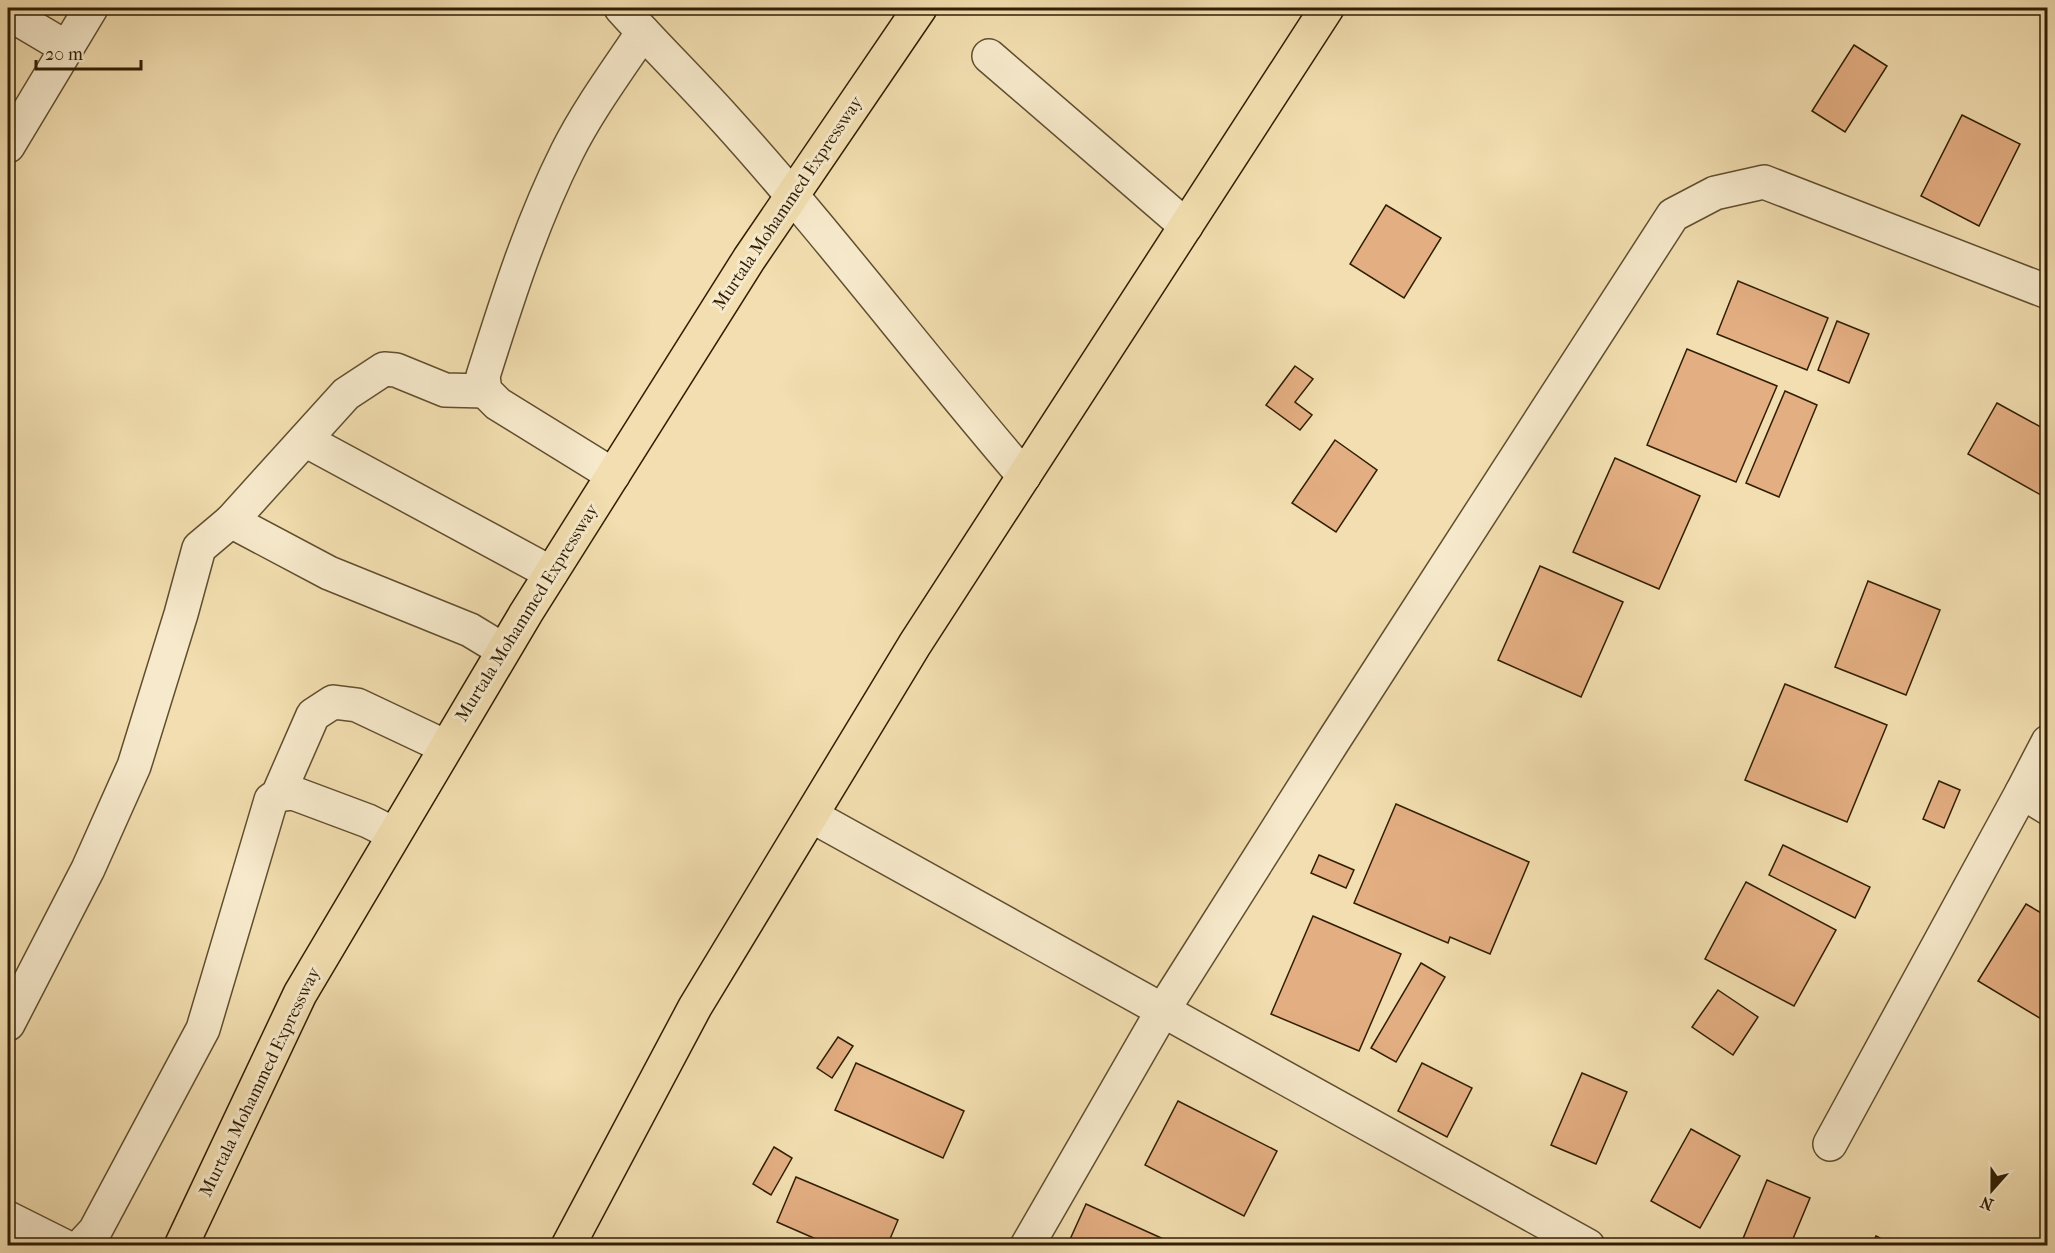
<svg xmlns="http://www.w3.org/2000/svg" width="2055" height="1253" viewBox="0 0 2055 1253" font-family="'IM FELL French Canon',serif">
<style>
.building{fill:#e3ae82;stroke:#301e04;stroke-width:1.5}
.lines{fill:none;stroke-linecap:round;stroke-linejoin:round}
.minor-casing{stroke:#604e2f;stroke-width:36}
.major-casing{stroke:#301e04;stroke-width:36}
.minor{stroke:#f7eacc;stroke-width:33}
.major{stroke:#f2deb0;stroke-width:33}
.labels{text-anchor:middle;dominant-baseline:central;stroke-width:6;stroke-linejoin:round;paint-order:stroke}
.street-label{font-size:18px;fill:#301e04;stroke:#f7eacc}
</style>
<rect width="100%" height="100%" fill="#f2deb0"/>
<filter id="stains"><feTurbulence type="fractalNoise" baseFrequency=".00333" numOctaves="4"/><feColorMatrix values="0 0 0 0 .2 0 0 0 0 .09 0 0 0 0 .02 0 0 0 .5 -.17"/></filter>
<radialGradient id="worn" r=".72"><stop offset=".6" stop-color="#630" stop-opacity="0"/><stop offset="1" stop-color="#630" stop-opacity=".3"/></radialGradient>
<g class="building">
<polygon points="1854,45 1887,66 1845,132 1812,111"/>
<polygon points="1962,115 2020,144 1979,226 1921,196"/>
<polygon points="1386,205 1441,238 1404,298 1350,264"/>
<polygon points="1738,281 1828,318 1807,370 1717,334"/>
<polygon points="1837,321 1869,334 1849,383 1818,370"/>
<polygon points="1687,349 1777,386 1736,482 1647,445"/>
<polygon points="1295,366 1313,379 1295,402 1312,415 1300,430 1266,405"/>
<polygon points="1785,391 1817,405 1779,497 1746,483"/>
<polygon points="1997,403 2048,431 2048,499 1968,454"/>
<polygon points="1335,440 1377,470 1336,532 1292,503"/>
<polygon points="1615,458 1700,496 1659,589 1573,552"/>
<polygon points="1540,566 1623,602 1581,697 1498,660"/>
<polygon points="1868,581 1940,610 1906,695 1835,667"/>
<polygon points="1785,684 1887,725 1847,822 1745,780"/>
<polygon points="1939,781 1960,790 1944,828 1923,819"/>
<polygon points="1396,804 1529,862 1490,954 1450,937 1448,943 1354,903"/>
<polygon points="1783,845 1870,887 1855,918 1769,875"/>
<polygon points="1319,855 1354,870 1346,888 1311,873"/>
<polygon points="1746,882 1836,930 1794,1006 1705,959"/>
<polygon points="2026,904 2048,917 2048,1023 1978,981"/>
<polygon points="1313,916 1401,954 1359,1051 1271,1014"/>
<polygon points="1421,963 1445,977 1396,1062 1371,1048"/>
<polygon points="1718,990 1758,1017 1733,1055 1692,1027"/>
<polygon points="838,1037 853,1046 832,1078 817,1068"/>
<polygon points="856,1063 964,1111 943,1158 835,1110"/>
<polygon points="1422,1063 1472,1088 1447,1137 1398,1111"/>
<polygon points="1582,1073 1627,1092 1596,1164 1551,1145"/>
<polygon points="1178,1101 1277,1151 1244,1216 1145,1165"/>
<polygon points="1691,1129 1740,1156 1700,1228 1651,1201"/>
<polygon points="774,1147 792,1158 771,1195 753,1184"/>
<polygon points="796,1177 898,1220 887,1246 832,1246 777,1222"/>
<polygon points="1767,1180 1810,1198 1790,1246 1740,1246"/>
<polygon points="1086,1204 1179,1246 1067,1246"/>
<polygon points="1876,1236 1895,1246 1871,1246"/>
</g>
<g class="lines">
<defs>
<g id="minor">
<path d="M621,8C655,46 692,82 726,120C830,235 923,359 1024,476"/>
<polyline points="8,13 67,48"/>
<polyline points="989,56 1186,226"/>
<polyline points="8,146 91,8"/>
<polyline points="305,440 551,573"/>
<path d="M613,475L498,404L485,391L483,376C507,300 531,224 567,152C588,110 617,71 643,32"/>
<polyline points="231,521 329,573 470,630 503,650"/>
<polyline points="2022,792 2048,742"/>
<polyline points="278,795 293,793 368,821 394,834"/>
<polyline points="812,816 1588,1246"/>
<polyline points="8,1024 88,869 134,766 181,614 199,548 231,521 346,394 384,369 396,370 445,390 485,391"/>
<polyline points="1830,1144 2022,792 2048,808"/>
<polyline points="8,1218 64,1246"/>
<polyline points="81,1246 95,1231 203,1029 271,800 278,795 313,715 333,702 357,705 446,747"/>
<polyline points="1027,1246 1163,1010 1332,743 1673,215 1715,193 1764,182 2048,292"/>
</g>
<g id="major">
<polyline points="181,1246 300,994 526,613 749,259 920,8"/>
<polyline points="568,1246 695,1007 915,644 1327,8"/>
</g>
</defs>
<use href="#minor" class="minor-casing"/>
<use href="#major" class="major-casing"/>
<use href="#minor" class="minor"/>
<use href="#major" class="major"/>
</g>
<g class="labels">
<g class="street-label">
<text transform="translate(788 203) rotate(-56)">Murtala Mohammed Expressway</text>
<text transform="translate(527 613) rotate(-58)">Murtala Mohammed Expressway</text>
<text transform="translate(260 1082) rotate(-64)">Murtala Mohammed Expressway</text>
</g>
</g>
<rect width="2055" height="1253" fill="none" stroke="#f2deb0" stroke-width="30"/>
<rect x="9" y="9" width="2037" height="1235" fill="none" stroke="#301e04" stroke-width="3"/>
<rect x="15" y="15" width="2025" height="1223" fill="none" stroke="#301e04" stroke-width="1.5"/>
<g transform="translate(1992 1190) rotate(201)" stroke="#f7eacc" stroke-width="4.5" paint-order="stroke">
<path d="M0-4.5L10 22L0 15L-10 22Z" fill="#301e04"/>
<text y="-9" font-size="16" font-weight="bold" text-anchor="middle" fill="#301e04">N</text>
</g>
<path d="M36 60v9h105v-9" fill="none" stroke="#301e04" stroke-width="3"/>
<text x="45" y="60" font-size="18" fill="#301e04" stroke="#f7eacc" stroke-width="4.5" paint-order="stroke">20 m</text>
<rect width="100%" height="100%" filter="url(#stains)"/>
<rect width="100%" height="100%" fill="url(#worn)"/>
</svg>
